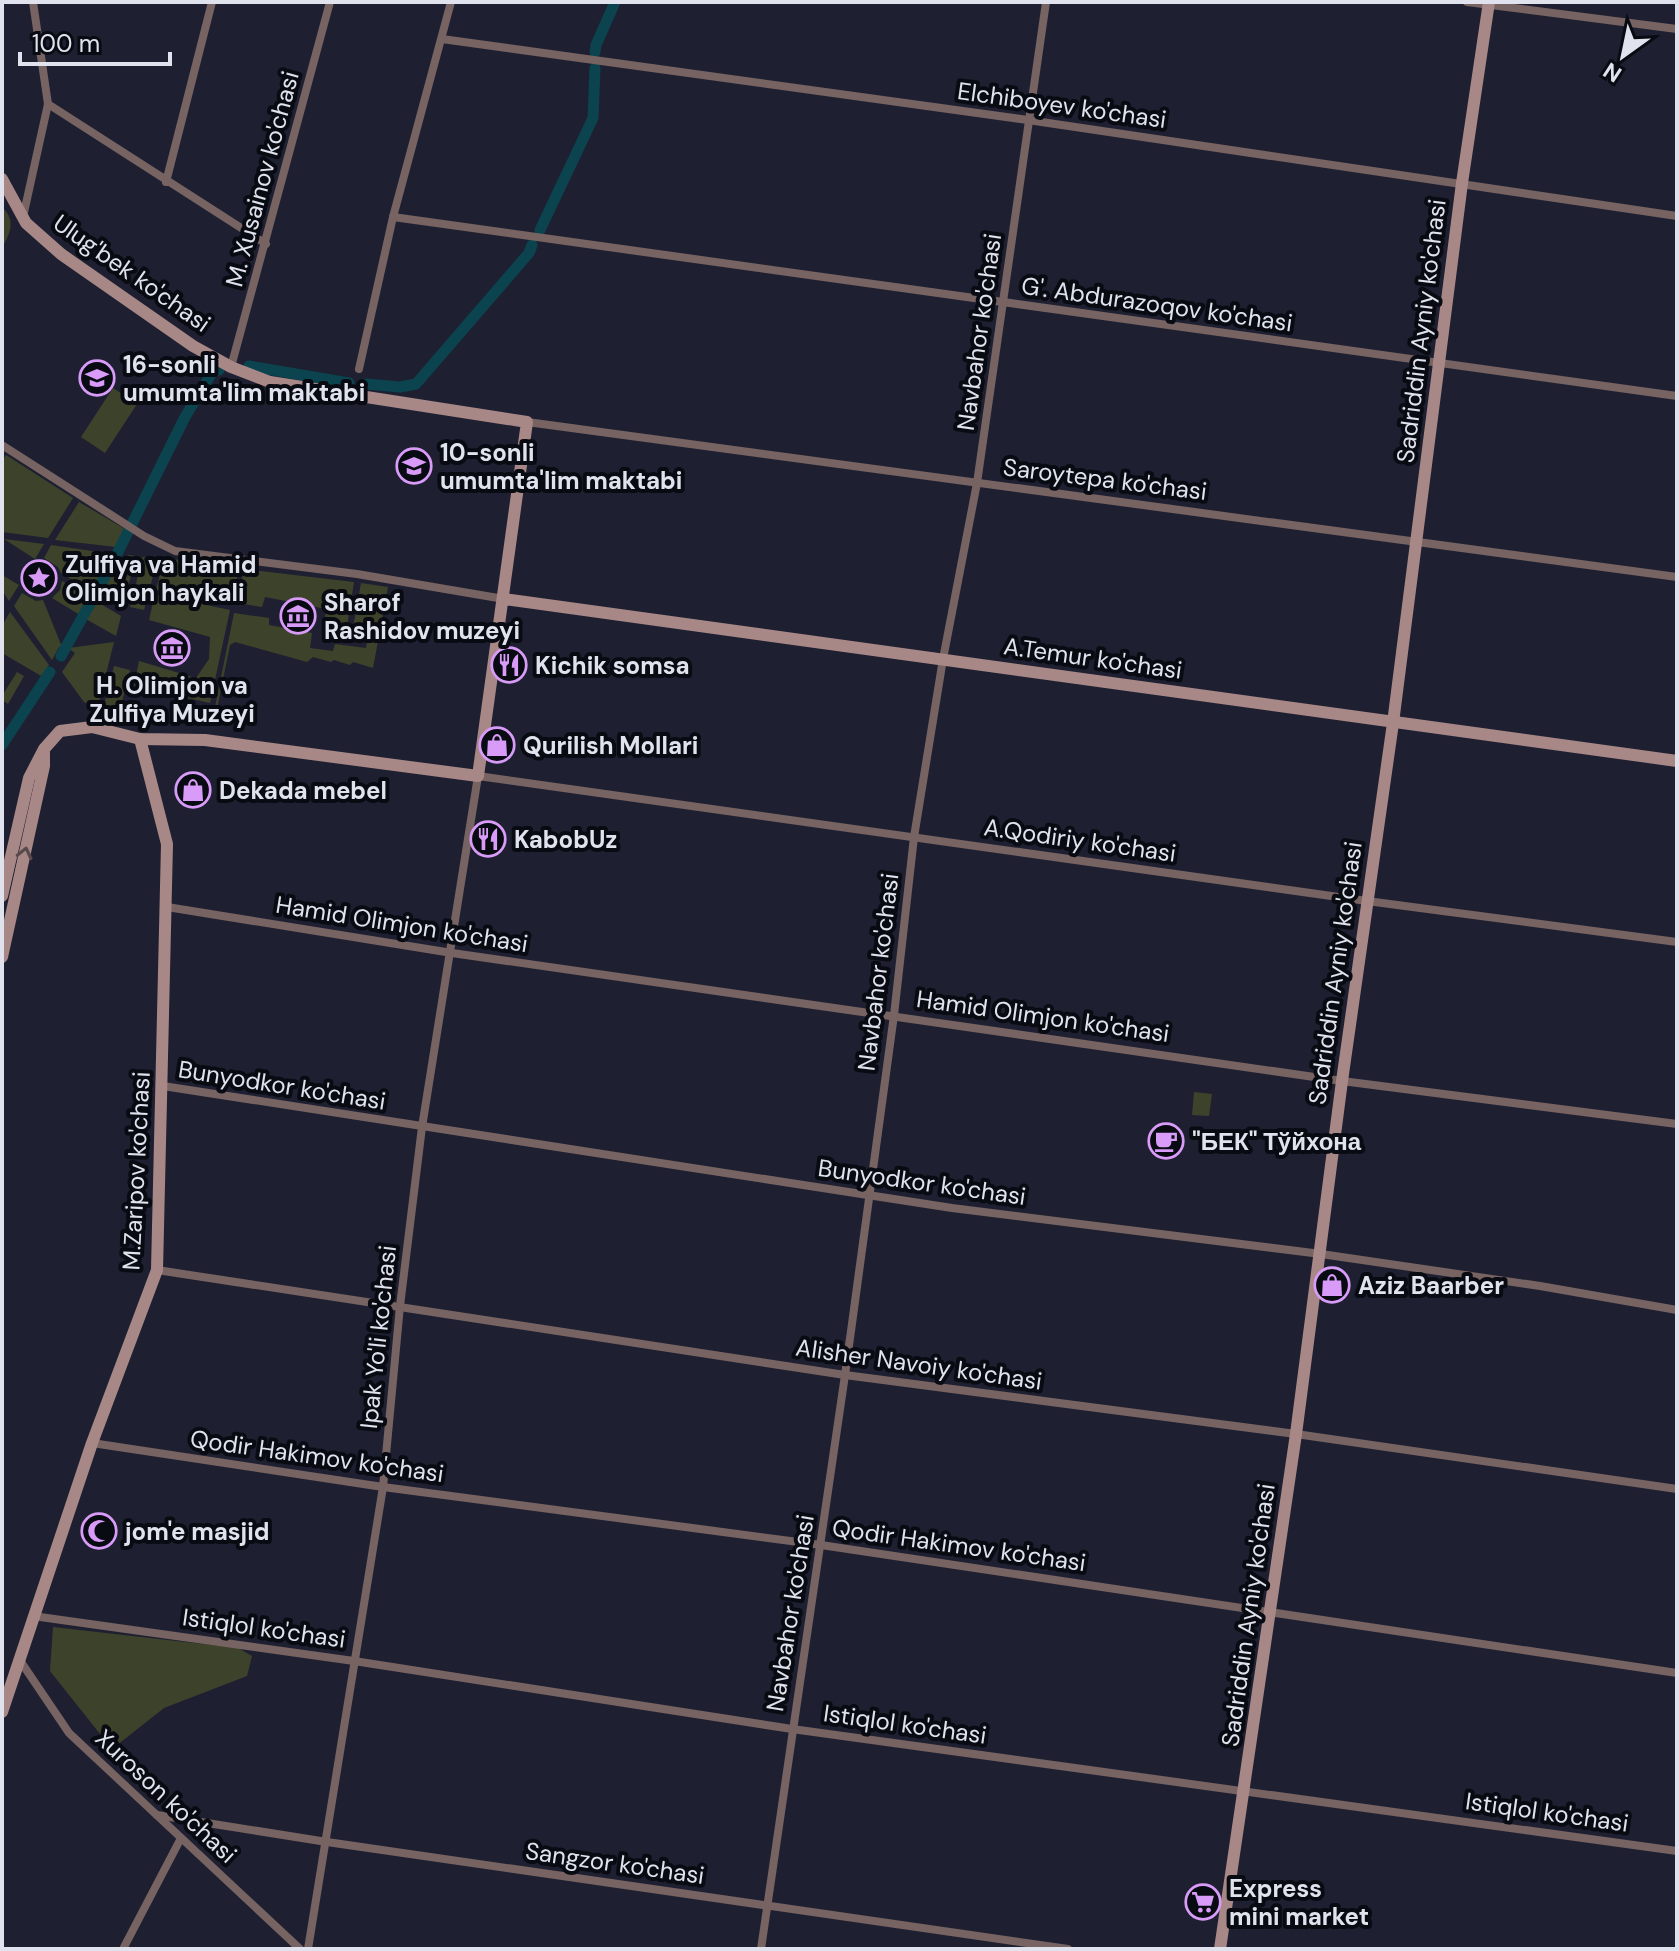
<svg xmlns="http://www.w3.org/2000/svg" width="1679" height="1951" viewBox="0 0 1679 1951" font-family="'DM Sans',sans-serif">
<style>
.green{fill:#3d432b}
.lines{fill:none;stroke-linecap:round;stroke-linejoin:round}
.canal{stroke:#0b434e;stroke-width:11}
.street{stroke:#776362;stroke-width:8}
.secondary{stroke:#a88887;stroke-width:12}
.oneway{stroke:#584a4c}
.labels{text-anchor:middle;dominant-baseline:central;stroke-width:8;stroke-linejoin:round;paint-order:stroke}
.street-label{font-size:24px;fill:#e0e3ee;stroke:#090b12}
.poi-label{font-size:24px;font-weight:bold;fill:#e0e3ee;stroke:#090b12;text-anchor:start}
</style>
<rect width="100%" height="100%" fill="#1e2031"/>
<g class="green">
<path d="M3,208C16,221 10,233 2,248Z"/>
<polygon points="113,388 137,404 105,453 81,437"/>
<polygon points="6,455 73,498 48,538 2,532 2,461"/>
<polygon points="79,502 125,529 116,547 55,540"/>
<polygon points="4,539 44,544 35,559"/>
<polygon points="51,545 113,554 93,592 61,573 58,567 44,558"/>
<polygon points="128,555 136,556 122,610 97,595 112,568 119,572"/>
<polygon points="142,557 158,558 150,587 136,584"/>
<polygon points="164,558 239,567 232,603 156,590"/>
<polygon points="244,569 354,582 346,633 324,628 326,609 265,597 262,607 237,603"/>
<polygon points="2,575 19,585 9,601 2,590"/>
<polygon points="62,581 89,597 80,615 52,598 60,590"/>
<polygon points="361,583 388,587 373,668 353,662 350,665 334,660 331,662 313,657 307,662 235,642 230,645 214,723 212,722 234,613 269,618 269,625 312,633 310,648 333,651 335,644 366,648 368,636 352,633"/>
<polygon points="134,590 148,594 144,610 130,607"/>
<polygon points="22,593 36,601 43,600 62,647 59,647 52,660 14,606"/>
<polygon points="155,594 230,610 210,703 134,686 139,661 196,678 209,659 210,637 149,620"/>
<polygon points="94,600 121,616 116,636 84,618"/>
<polygon points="10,612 49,665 43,677 2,653 2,626"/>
<polygon points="114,642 97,710 84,702 62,672 75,653 68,648"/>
<polygon points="114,666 130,670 117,721 102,713"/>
<polygon points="17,672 24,676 8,704 2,700 2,696"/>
<polygon points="1194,1092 1212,1094 1209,1116 1192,1115"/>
<polygon points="53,1627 238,1648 252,1656 247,1676 164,1708 112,1749 50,1671"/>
</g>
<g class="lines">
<g class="canal">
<polyline points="595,52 596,45 615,2"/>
<polyline points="540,230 593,118 595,68"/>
<polyline points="249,366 349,383"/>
<polyline points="366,384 400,387 416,384 529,253 532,245"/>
<polyline points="61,656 113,562 185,417 213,371 219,370"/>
<polyline points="2,745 50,672"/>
</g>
<g class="street">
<polyline points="1467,2 1677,29"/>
<polyline points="442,39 1028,120 1677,216"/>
<polyline points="48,104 266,244"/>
<polyline points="166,182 212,2"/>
<polyline points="23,217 48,104 33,2"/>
<polyline points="393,217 1677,396"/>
<polyline points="231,367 330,2"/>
<polyline points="359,369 393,217 451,2"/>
<polyline points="527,422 1677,577"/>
<polyline points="2,445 144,536 175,551 357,574 504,599"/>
<polyline points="167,907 452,953 1342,1081 1677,1124"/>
<polyline points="163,1086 952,1208 1321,1254 1540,1286 1677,1310"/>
<polyline points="157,1270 845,1375 1296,1434 1677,1489"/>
<polyline points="92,1443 383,1487 821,1545 1677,1673"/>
<polyline points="33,1616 354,1661 792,1729 1677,1851"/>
<polyline points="19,1659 69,1733 300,1949"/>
<polyline points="157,1815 327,1842 1068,1949"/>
<polyline points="123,1949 181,1838"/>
<polyline points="308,1949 383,1487 400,1306 422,1127 478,776 1367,901 1677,942"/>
<polyline points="761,1949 845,1375 894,1015 914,837 943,659 977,483 1046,2"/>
</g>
<g class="secondary">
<polyline points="2,179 26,223 61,254 193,346 231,367 270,382 527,422 478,776 205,740 140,739 92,727 60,731 44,749 29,778 2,896"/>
<polyline points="504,599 1677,761"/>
<polyline points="2,957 44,766 44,753"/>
<polyline points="2,1712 92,1443 157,1270 167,844 140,739"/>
<polyline points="1220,1949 1296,1434 1342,1081 1393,723 1462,183 1489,2"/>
</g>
</g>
<defs><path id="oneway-chevron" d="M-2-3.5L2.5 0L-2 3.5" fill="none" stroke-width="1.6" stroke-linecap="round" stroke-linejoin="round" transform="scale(2)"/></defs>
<use class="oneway" href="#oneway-chevron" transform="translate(25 853) rotate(-77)"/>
<defs>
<symbol id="school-ring" viewBox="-11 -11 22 22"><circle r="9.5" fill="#090b12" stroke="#d89bf8" stroke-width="1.5"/><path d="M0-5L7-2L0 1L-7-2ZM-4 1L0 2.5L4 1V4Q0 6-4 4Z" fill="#d89bf8"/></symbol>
<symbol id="sight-ring" viewBox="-11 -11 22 22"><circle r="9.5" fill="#090b12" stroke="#d89bf8" stroke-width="1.5"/><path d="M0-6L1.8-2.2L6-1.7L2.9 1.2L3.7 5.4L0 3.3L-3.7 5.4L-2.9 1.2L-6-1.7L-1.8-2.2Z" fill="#d89bf8"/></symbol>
<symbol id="museum-ring" viewBox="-11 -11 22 22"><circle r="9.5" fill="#090b12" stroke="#d89bf8" stroke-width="1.5"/><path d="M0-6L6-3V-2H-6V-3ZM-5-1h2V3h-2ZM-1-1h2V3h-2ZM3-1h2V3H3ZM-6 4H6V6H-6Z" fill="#d89bf8"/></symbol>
<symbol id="restaurant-ring" viewBox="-11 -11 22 22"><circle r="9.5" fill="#090b12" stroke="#d89bf8" stroke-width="1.5"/><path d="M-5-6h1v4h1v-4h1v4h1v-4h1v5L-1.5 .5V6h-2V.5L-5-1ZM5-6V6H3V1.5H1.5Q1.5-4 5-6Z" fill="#d89bf8"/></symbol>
<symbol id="shop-ring" viewBox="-11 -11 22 22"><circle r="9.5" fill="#090b12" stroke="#d89bf8" stroke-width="1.5"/><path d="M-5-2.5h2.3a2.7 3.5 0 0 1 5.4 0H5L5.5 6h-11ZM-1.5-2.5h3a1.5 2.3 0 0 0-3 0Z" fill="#d89bf8"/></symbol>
<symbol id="cafe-ring" viewBox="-11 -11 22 22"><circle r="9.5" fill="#090b12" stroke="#d89bf8" stroke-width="1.5"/><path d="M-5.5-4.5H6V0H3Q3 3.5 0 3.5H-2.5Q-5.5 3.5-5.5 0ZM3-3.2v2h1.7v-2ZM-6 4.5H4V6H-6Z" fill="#d89bf8"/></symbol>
<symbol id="mosque-ring" viewBox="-11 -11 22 22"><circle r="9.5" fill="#090b12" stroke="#d89bf8" stroke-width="1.5"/><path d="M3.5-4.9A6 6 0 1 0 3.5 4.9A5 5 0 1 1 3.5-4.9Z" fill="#d89bf8"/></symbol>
<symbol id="supermarket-ring" viewBox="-11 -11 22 22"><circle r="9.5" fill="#090b12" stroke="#d89bf8" stroke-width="1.5"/><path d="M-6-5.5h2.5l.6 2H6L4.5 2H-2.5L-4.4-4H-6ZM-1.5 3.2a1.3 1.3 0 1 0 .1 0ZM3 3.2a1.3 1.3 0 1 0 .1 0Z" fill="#d89bf8"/></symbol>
</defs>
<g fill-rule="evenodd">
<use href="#school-ring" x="77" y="358" width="40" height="40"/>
<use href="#school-ring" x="394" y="446" width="40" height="40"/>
<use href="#sight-ring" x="19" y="558" width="40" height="40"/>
<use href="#museum-ring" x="278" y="596" width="40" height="40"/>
<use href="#museum-ring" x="152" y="628" width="40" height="40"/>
<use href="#restaurant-ring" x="489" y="645" width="40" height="40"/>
<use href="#shop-ring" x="477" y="725" width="40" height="40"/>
<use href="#shop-ring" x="173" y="770" width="40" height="40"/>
<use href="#restaurant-ring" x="468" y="819" width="40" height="40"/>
<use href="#cafe-ring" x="1146" y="1121" width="40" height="40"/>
<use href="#shop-ring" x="1312" y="1265" width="40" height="40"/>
<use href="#mosque-ring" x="79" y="1511" width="40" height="40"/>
<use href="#supermarket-ring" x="1183" y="1882" width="40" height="40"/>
</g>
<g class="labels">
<g class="street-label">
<text transform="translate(1062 105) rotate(8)">Elchiboyev ko'chasi</text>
<text transform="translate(262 179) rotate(-75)">M. Xusainov ko'chasi</text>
<text transform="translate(132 273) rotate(35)">Ulug'bek ko'chasi</text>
<text transform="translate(1157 304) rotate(8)">G'. Abdurazoqov ko'chasi</text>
<text transform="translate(1421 331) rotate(-83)">Sadriddin Ayniy ko'chasi</text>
<text transform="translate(979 332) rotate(-82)">Navbahor ko'chasi</text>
<text transform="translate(1105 479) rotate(7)">Saroytepa ko'chasi</text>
<text transform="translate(1093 658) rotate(8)">A.Temur ko'chasi</text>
<text transform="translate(1080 840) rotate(8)">A.Qodiriy ko'chasi</text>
<text transform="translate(402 924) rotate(9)">Hamid Olimjon ko'chasi</text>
<text transform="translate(878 972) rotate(-83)">Navbahor ko'chasi</text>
<text transform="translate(1335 973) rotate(-82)">Sadriddin Ayniy ko'chasi</text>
<text transform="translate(1043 1016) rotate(8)">Hamid Olimjon ko'chasi</text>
<text transform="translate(282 1085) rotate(9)">Bunyodkor ko'chasi</text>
<text transform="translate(136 1171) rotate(-87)">M.Zaripov ko'chasi</text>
<text transform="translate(922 1182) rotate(8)">Bunyodkor ko'chasi</text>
<text transform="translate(378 1337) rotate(-84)">Ipak Yo'li ko'chasi</text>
<text transform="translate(919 1364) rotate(8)">Alisher Navoiy ko'chasi</text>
<text transform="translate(317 1456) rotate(8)">Qodir Hakimov ko'chasi</text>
<text transform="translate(959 1545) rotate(8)">Qodir Hakimov ko'chasi</text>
<text transform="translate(790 1613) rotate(-81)">Navbahor ko'chasi</text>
<text transform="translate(1248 1615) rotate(-82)">Sadriddin Ayniy ko'chasi</text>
<text transform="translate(264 1628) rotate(8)">Istiqlol ko'chasi</text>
<text transform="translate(905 1724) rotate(8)">Istiqlol ko'chasi</text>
<text transform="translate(166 1796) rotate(43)">Xuroson ko'chasi</text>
<text transform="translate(1547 1812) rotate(8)">Istiqlol ko'chasi</text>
<text transform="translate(615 1863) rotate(8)">Sangzor ko'chasi</text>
</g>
<g class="poi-label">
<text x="123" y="364">16-sonli<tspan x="123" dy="28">umumta'lim maktabi</tspan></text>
<text x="440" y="452">10-sonli<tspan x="440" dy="28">umumta'lim maktabi</tspan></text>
<text x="65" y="564">Zulfiya va Hamid<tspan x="65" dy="28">Olimjon haykali</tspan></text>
<text x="324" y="602">Sharof<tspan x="324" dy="28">Rashidov muzeyi</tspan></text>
<text x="535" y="665">Kichik somsa</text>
<text x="172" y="685" text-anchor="middle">H. Olimjon va<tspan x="172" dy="28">Zulfiya Muzeyi</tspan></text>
<text x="523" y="745">Qurilish Mollari</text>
<text x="219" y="790">Dekada mebel</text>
<text x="514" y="839">KabobUz</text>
<text x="1192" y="1141">"БЕК" Тўйхона</text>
<text x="1358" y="1285">Aziz Baarber</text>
<text x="125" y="1531">jom'e masjid</text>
<text x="1229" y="1888">Express<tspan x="1229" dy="28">mini market</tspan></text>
</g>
</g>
<rect width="1679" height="1951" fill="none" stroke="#e0e3ee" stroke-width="8"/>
<g transform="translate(1623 56) rotate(213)" stroke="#090b12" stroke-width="6" paint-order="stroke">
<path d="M0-6L14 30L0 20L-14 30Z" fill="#e0e3ee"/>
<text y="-12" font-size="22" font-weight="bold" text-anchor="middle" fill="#e0e3ee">N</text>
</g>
<path d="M20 52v12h150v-12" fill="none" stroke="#e0e3ee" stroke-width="4"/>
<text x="32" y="52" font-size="24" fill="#e0e3ee" stroke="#090b12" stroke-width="6" paint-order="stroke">100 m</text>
</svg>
